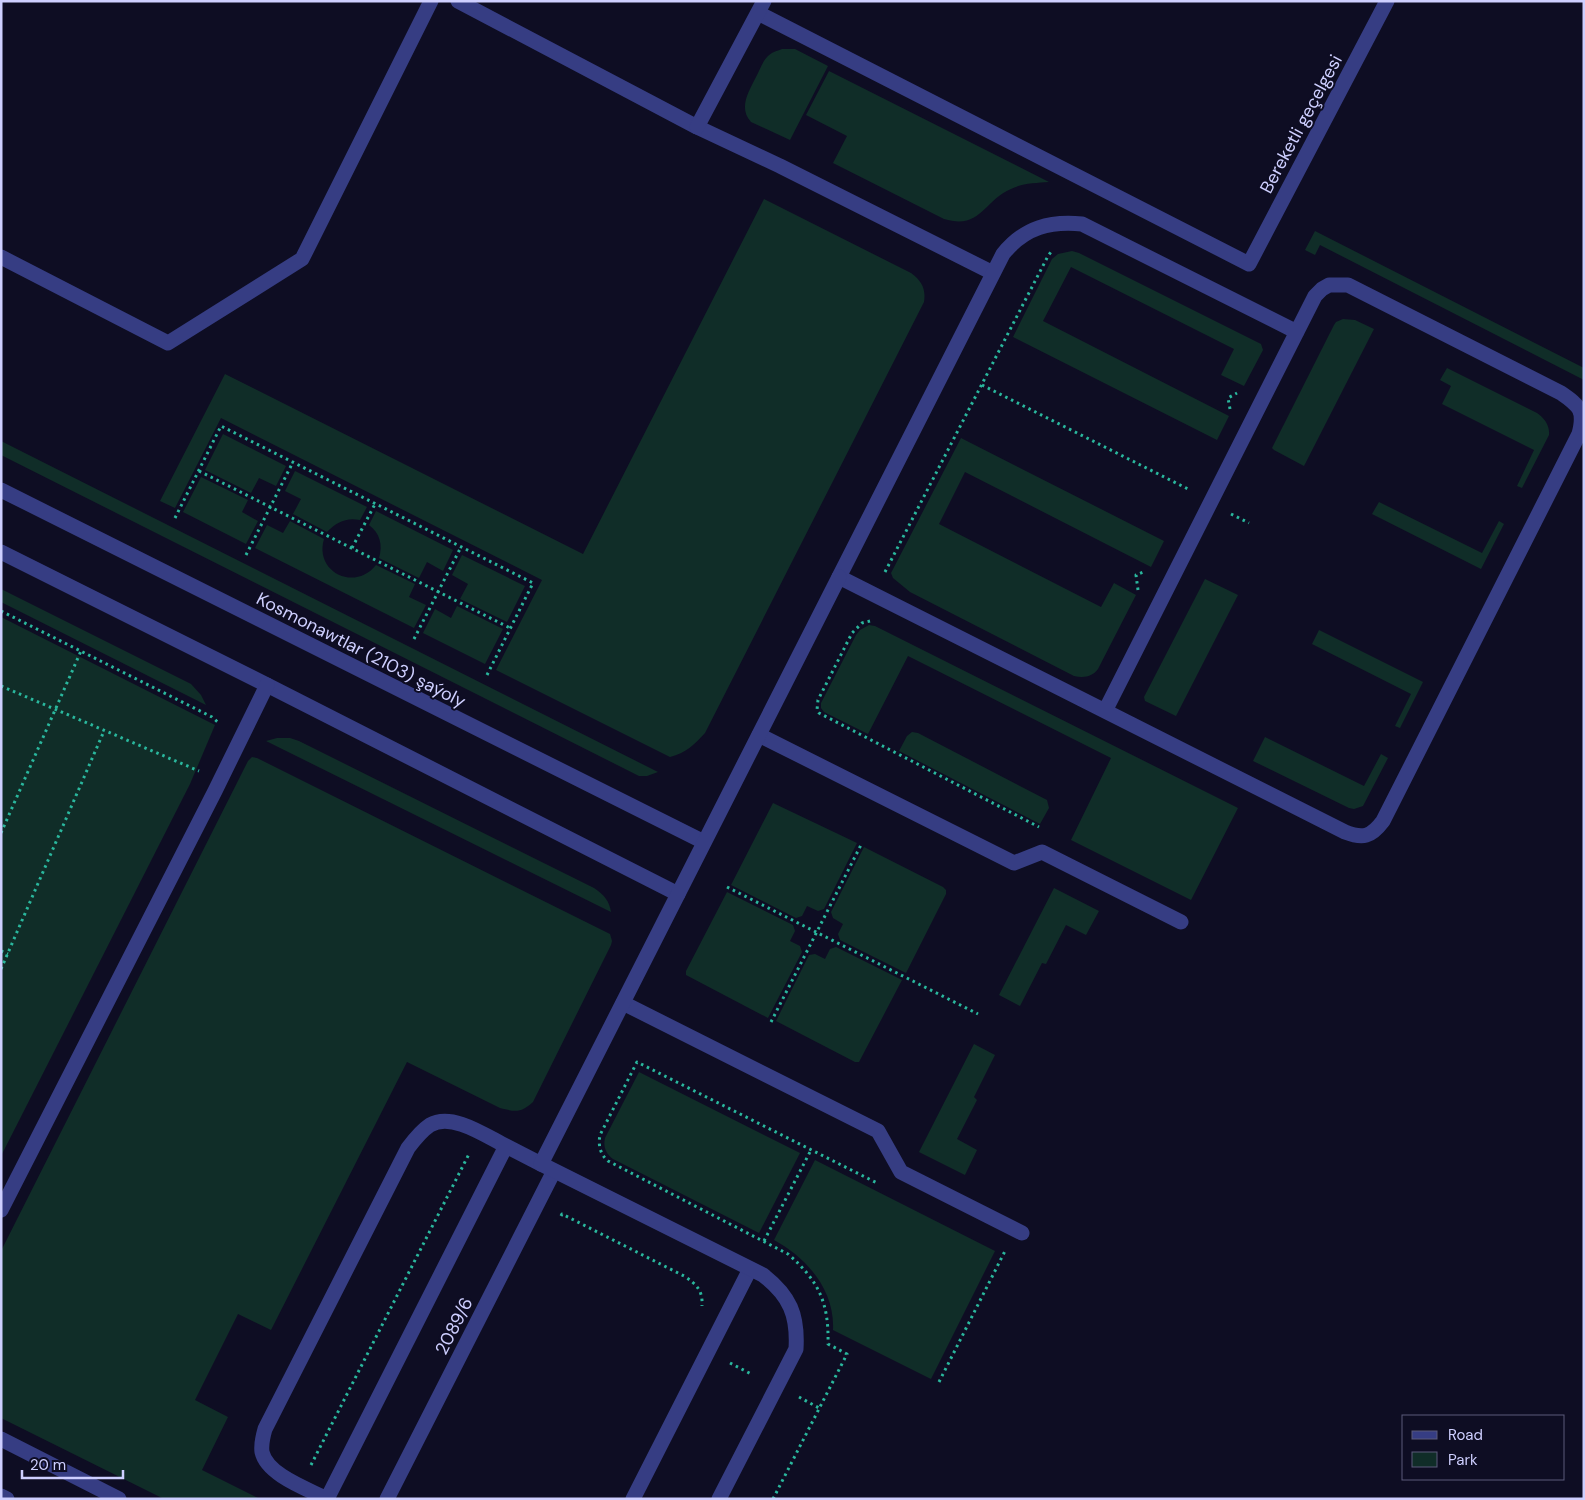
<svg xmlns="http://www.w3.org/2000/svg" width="1585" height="1500" viewBox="0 0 1585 1500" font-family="'DM Sans',sans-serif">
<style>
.green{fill:#102d28}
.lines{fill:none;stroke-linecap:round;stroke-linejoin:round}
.path{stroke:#2ab79d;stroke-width:3;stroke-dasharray:2.5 4;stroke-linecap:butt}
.minor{stroke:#363d83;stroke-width:15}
.labels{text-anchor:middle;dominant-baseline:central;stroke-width:4;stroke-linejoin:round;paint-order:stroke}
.street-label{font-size:18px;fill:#cecfff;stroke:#0e0d23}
</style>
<rect width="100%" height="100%" fill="#0e0d23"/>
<g class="green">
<path d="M782,49H795L828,66L790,140L751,122C738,108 749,91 756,77C760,70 762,62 768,56C772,52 777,51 782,49Z"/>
<path d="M829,71L1049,182C1036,183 1023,183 1011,189C983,201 981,230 944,219L833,163L847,136L806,115Z"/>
<path d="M764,199L911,273C922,281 926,289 924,302L705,733C694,745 686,753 670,757L496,670L542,580L221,418L175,508L160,501L225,374L583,554Z"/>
<polygon points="1315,231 1584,368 1584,380 1320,245 1315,255 1305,250"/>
<polygon points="1072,251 1079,253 1261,344 1263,350 1244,386 1221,375 1234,349 1071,267 1043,321 1229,416 1217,440 1013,337 1052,259 1058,254"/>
<polygon points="1343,319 1355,320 1374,329 1304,466 1274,450 1272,448 1334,325 1336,322"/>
<path d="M1447,368L1537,413C1544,418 1550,425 1549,435L1522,488L1517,486L1534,450L1442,404L1451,386L1440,380Z"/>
<polygon points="223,434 286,466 276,486 259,478 251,493 205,470"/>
<path d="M961,438L1164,541L1151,567L965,472L939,524L1101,607L1114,583L1136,595L1098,669C1092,677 1084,678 1074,676L910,592L893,578L891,573Z"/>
<polygon points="1,441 658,772 647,776 639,776 1,455"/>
<path d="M295,471L367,507L360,520C347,517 336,522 327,532L293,514L301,499L285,491Z"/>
<polygon points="201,477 248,500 242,512 258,521 246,544 183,512"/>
<polygon points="1379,502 1482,553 1499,521 1504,524 1481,569 1372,514"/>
<path d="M376,511L453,550L443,571L427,562L419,578L379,558C383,545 380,533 369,525Z"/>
<path d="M290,521L324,539C314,572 355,592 376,565L415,584L409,597L426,605L414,628L255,548L267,525L283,533Z"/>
<polygon points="462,555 525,586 507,622 460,599 468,584 452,575"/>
<polygon points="1205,579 1238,595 1176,716 1145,701 1144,697"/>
<polygon points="1,589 191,684 201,695 206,705 1,602"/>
<polygon points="457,606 503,629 485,664 423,633 435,609 451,618"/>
<polygon points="1,617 215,725 190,784 1,1156"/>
<polygon points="869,625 875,626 1238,808 1191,900 1071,840 1111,758 908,656 868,734 824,712 821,708 821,703 856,635 860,630"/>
<polygon points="1319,630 1423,682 1400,728 1395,726 1411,694 1312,644"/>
<polygon points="912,732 918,733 1047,800 1049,808 1040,824 899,751 907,736"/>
<polygon points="1265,737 1364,786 1381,754 1388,758 1363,806 1354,809 1349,808 1253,761"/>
<path d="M277,738H290L299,741L594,888C604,895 609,900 611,912L266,741Z"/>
<path d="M252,757L257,758L610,934L612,941L611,945L533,1102C521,1113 516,1112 500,1108L407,1062L271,1330L238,1314L195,1400L228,1417L202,1470L260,1499H164L1,1418V1251L248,761Z"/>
<polygon points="773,803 857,843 824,909 818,911 807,906 802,916 796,918 731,885"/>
<polygon points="864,847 943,887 946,890 946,894 906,973 840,940 838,934 843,924 833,918 831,912"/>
<polygon points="1054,888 1099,911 1086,935 1066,925 1046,964 1042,963 1020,1006 999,995"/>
<polygon points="727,892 793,925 795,931 790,941 800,946 802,952 768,1018 686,975 686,971"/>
<polygon points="836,947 902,980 859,1062 855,1062 776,1021 809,955 815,954 825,959 830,949"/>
<polygon points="974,1044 995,1055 974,1097 977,1100 957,1139 977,1150 965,1175 919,1152"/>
<path d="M639,1072L800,1153L759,1233L613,1159C606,1154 603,1147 605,1138Z"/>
<path d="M815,1160L995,1251L931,1379L833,1330C835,1290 807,1258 774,1240Z"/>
</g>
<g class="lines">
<g class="path">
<polyline points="982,385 1190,490"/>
<polyline points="1230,409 1228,398 1237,393"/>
<polyline points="199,471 510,628"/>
<polyline points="1231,514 1249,523"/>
<polyline points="175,518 221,426 533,583 487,675"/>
<polyline points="352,548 375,504"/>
<polyline points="246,555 293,462"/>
<polyline points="885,572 1048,256 1051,252"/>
<polyline points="1138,590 1136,575 1146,571"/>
<polyline points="1,611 212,717 220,724"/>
<polyline points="870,621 862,623 852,633 818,700 817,710 819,713 1039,827"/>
<polyline points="414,639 461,547"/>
<polyline points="1,686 199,771"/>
<polyline points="1,833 81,651"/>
<polyline points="727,887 978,1014"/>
<polyline points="1,951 8,954"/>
<polyline points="1,969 104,731"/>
<polyline points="771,1022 862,843"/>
<path d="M561,1216L562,1214L684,1276C696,1284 703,1290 702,1306"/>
<polyline points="764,1241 811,1150"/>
<polyline points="730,1363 753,1375"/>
<polyline points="939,1382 1005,1251"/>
<polyline points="799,1397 819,1408"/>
<polyline points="311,1465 469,1154"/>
<path d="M773,1499L847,1354L828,1344C829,1303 819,1281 788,1254L608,1161C600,1154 598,1145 600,1135L637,1062L877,1183"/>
</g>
<g class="minor">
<polyline points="458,1 697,127 780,166 993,273"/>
<polyline points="758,13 1249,264 1387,1"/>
<polyline points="697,127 764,1"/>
<polyline points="1,257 168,343 302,259 431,1"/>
<polyline points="1,490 704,842"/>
<polyline points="1,552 267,685 678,894"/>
<path d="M1105,711L1345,832C1363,839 1371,837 1383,821L1579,434C1585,411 1580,406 1561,393L1348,285H1329L1322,289L1315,296L1105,711L839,577L1003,254C1025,227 1050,221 1082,224L1297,332"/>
<polyline points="759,735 1014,863 1042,852 1181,922"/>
<polyline points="623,1003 878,1131 901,1172 1022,1233"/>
<path d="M506,1146C486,1136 452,1112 430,1125C421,1131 414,1140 408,1148L265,1429C263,1436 261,1445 262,1452C267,1475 308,1489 327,1499L506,1146L541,1164"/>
<polyline points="1,1210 215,791 267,685"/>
<polyline points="1,1439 119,1499"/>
<polyline points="1,1496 7,1499"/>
<polyline points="387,1499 554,1171"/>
<polyline points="633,1499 750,1269"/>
<path d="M719,1499L796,1349C798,1315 790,1296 763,1275L541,1164L839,577"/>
</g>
</g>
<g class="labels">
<g class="street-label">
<text transform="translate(1301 124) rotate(-62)">Bereketli geçelgesi</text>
<text transform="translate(361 650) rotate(27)">Kosmonawtlar (2103) şaýoly</text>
<text transform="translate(454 1326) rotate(-63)">2089/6</text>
</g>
</g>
<rect width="1585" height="1500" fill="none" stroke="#cecfff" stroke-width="5"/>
<rect x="1402" y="1415" width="162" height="65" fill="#0e0d23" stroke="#5b5b7b"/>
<rect x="1412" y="1431" width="25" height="8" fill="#363d83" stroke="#5b5b7b"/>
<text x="1448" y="1440" font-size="15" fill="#cecfff">Road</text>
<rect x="1412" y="1452" width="25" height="15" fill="#102d28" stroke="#5b5b7b"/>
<text x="1448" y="1465" font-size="15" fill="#cecfff">Park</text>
<path d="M22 1470v8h101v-8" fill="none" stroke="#cecfff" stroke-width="2.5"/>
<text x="30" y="1470" font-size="15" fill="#cecfff" stroke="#0e0d23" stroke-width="4" paint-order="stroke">20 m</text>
</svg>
